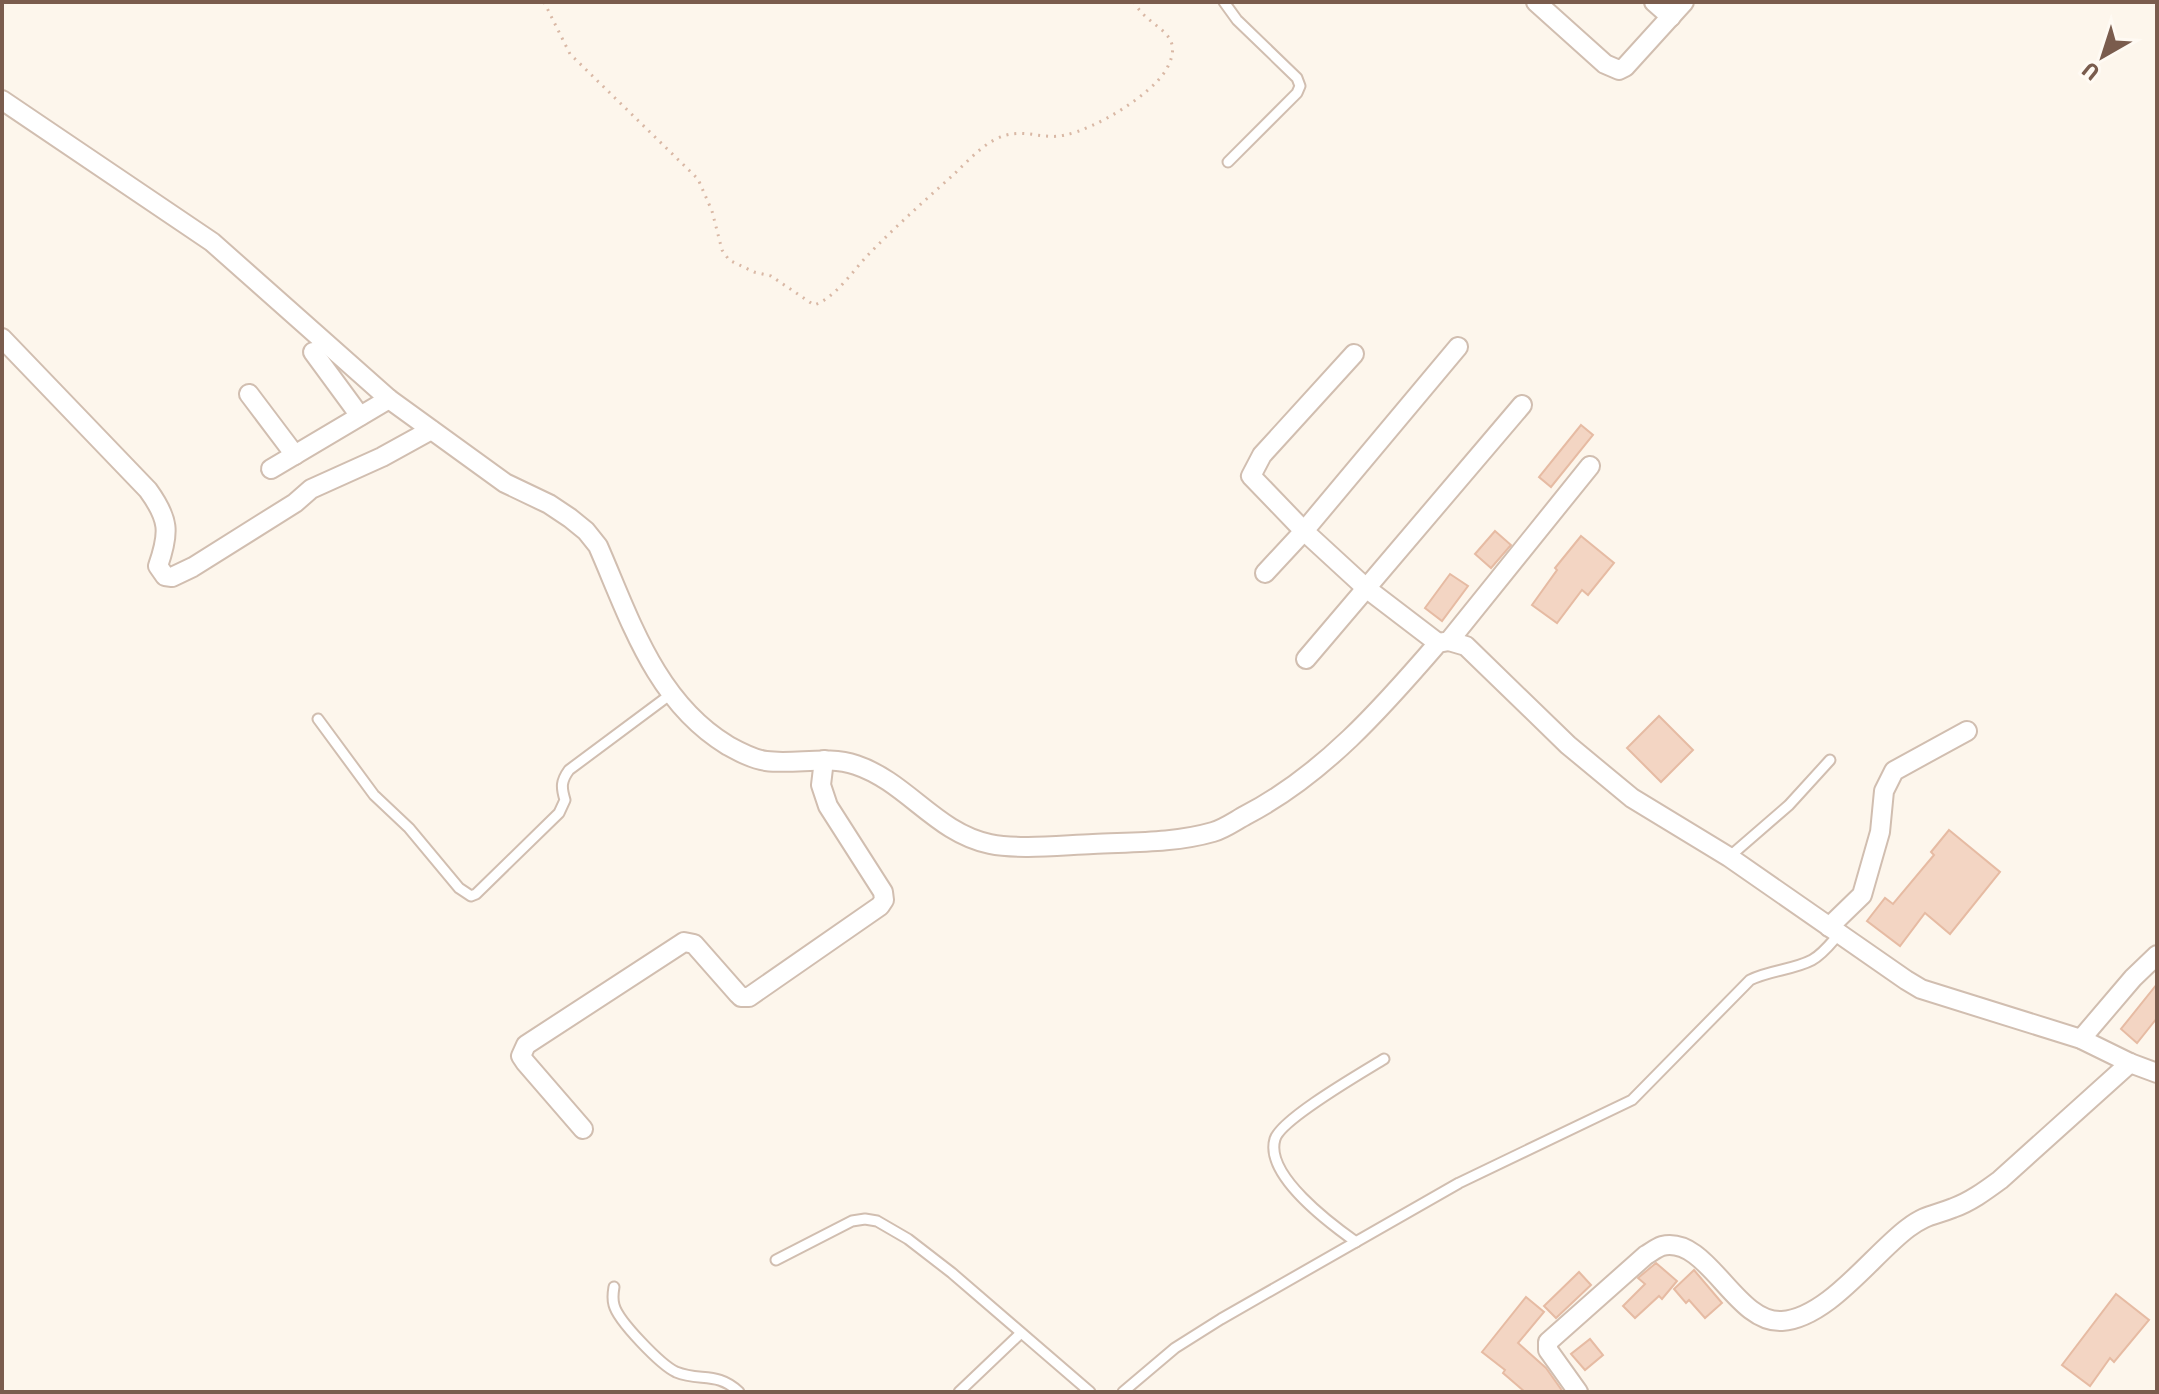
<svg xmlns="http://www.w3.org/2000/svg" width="2159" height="1394" viewBox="0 0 2159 1394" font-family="Signika,sans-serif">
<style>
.building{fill:#f3d5c3;stroke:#e6bba3;stroke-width:2}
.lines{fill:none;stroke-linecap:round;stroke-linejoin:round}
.lane-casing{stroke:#d1beb0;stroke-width:13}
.street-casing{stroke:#d1beb0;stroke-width:22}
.path{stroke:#d9b8a5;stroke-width:3;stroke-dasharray:2 6;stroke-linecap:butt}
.lane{stroke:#fff;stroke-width:9}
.street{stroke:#fff;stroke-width:18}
</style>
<rect width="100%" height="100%" fill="#fdf6ec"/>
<g class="building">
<polygon points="1581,425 1593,435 1551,487 1539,477"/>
<polygon points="1495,531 1511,545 1491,568 1475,554"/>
<polygon points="1581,536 1614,563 1588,595 1582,590 1557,623 1532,605 1557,570 1555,568"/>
<polygon points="1450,574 1468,586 1442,621 1425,608"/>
<polygon points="1659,716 1693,750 1661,782 1627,748"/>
<polygon points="1949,830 2000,872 1950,934 1925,913 1900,946 1867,921 1885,898 1893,904 1934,855 1931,852"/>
<polygon points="2157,984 2157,1018 2137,1043 2121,1029"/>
<polygon points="1656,1263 1677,1281 1662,1299 1659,1296 1635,1318 1623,1306 1645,1284 1638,1278"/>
<polygon points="1694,1270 1722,1303 1705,1318 1689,1300 1686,1303 1674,1289"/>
<polygon points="1579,1272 1591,1285 1556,1318 1544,1306"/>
<polygon points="2116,1294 2149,1320 2114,1362 2110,1358 2090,1386 2062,1365"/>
<polygon points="1526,1297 1544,1312 1518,1343 1546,1368 1563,1392 1525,1392 1503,1373 1505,1370 1482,1352"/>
<polygon points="1590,1339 1603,1355 1585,1370 1571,1354"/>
</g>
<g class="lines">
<defs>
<g id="lane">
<polyline points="1224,2 1237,20 1297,78 1300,86 1297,93 1228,162"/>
<path d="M318,719L374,795L409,828L459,888L471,896L476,894L559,813L565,800C561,787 561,781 569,770L671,694"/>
<polyline points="1729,857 1789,805 1830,760"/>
<path d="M1356,1242C1332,1225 1264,1175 1275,1139C1281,1119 1363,1072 1384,1059"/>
<polyline points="776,1260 852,1221 865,1219 877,1221 908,1239 952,1273 1090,1392"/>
<path d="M614,1287C613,1293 612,1298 614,1305C618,1321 661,1365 676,1372C700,1382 717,1371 739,1392"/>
<polyline points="959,1392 1021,1333"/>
<path d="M1123,1392L1175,1348L1221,1319L1459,1183L1632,1100L1750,980C1770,970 1793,970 1812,960C1823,954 1831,943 1839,934"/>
</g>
<g id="street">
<polyline points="1536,2 1605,64 1619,70 1625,67 1684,2"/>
<polyline points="1654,2 1671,17"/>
<path d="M2,100L212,242L389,399L505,483L549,504L570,518L586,531L598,546C630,619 655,701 727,745C738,751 752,759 766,761C796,765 827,755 856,765C907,782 936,833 990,844C1019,850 1063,845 1093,844C1133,842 1175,843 1213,832C1224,829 1235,821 1246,815C1323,775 1382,708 1438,643L1449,641L1590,466"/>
<path d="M2,338L148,490C169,519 170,532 158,566L165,576L172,577L193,567L295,503L311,489L382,457L431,430"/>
<polyline points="313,352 360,416"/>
<polyline points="249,394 295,455"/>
<polyline points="271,469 389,399"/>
<polyline points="1265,573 1304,531 1251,476 1262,455 1354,354"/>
<polyline points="1449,641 1466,646 1568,745 1632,798 1729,857 1906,980 1921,989 2081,1039 2130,1063 2157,1073"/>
<polyline points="1438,643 1366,588 1304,531 1458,347"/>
<polyline points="1306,659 1522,405"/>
<polyline points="1829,927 1862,895 1880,832 1884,791 1894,771 1967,731"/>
<polyline points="2081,1039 2133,978 2157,955"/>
<polyline points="583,1129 525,1062 521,1056 526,1045 684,942 694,944 738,994 741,997 749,997 880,906 884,900 883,892 828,806 821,785 824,760"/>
<path d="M1578,1392L1548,1350V1342L1646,1255C1650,1253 1656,1248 1662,1246C1708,1235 1735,1324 1782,1321C1828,1318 1873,1254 1908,1228C1927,1214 1933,1216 1953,1208C1970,1202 1985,1191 2000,1180L2130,1063"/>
</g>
</defs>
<use href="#lane" class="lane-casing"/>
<use href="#street" class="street-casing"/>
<path class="path" d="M544,2L570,54L698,179L712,211L722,250L729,260L754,272L771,276L814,305C834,299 853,271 867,256C894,228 923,202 952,176C965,164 978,149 994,140C1022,125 1040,141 1065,135C1095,129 1150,96 1166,70C1188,31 1149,30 1134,2"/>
<use href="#lane" class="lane"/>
<use href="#street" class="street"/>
</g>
<rect width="2159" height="1394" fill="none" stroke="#7a5c4d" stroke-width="8"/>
<g transform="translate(2103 56) rotate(219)" stroke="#fffaf3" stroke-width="6" paint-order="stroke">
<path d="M0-6L14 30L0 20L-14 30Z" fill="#7a5c4d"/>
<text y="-12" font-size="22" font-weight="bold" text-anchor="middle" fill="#7a5c4d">U</text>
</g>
</svg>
